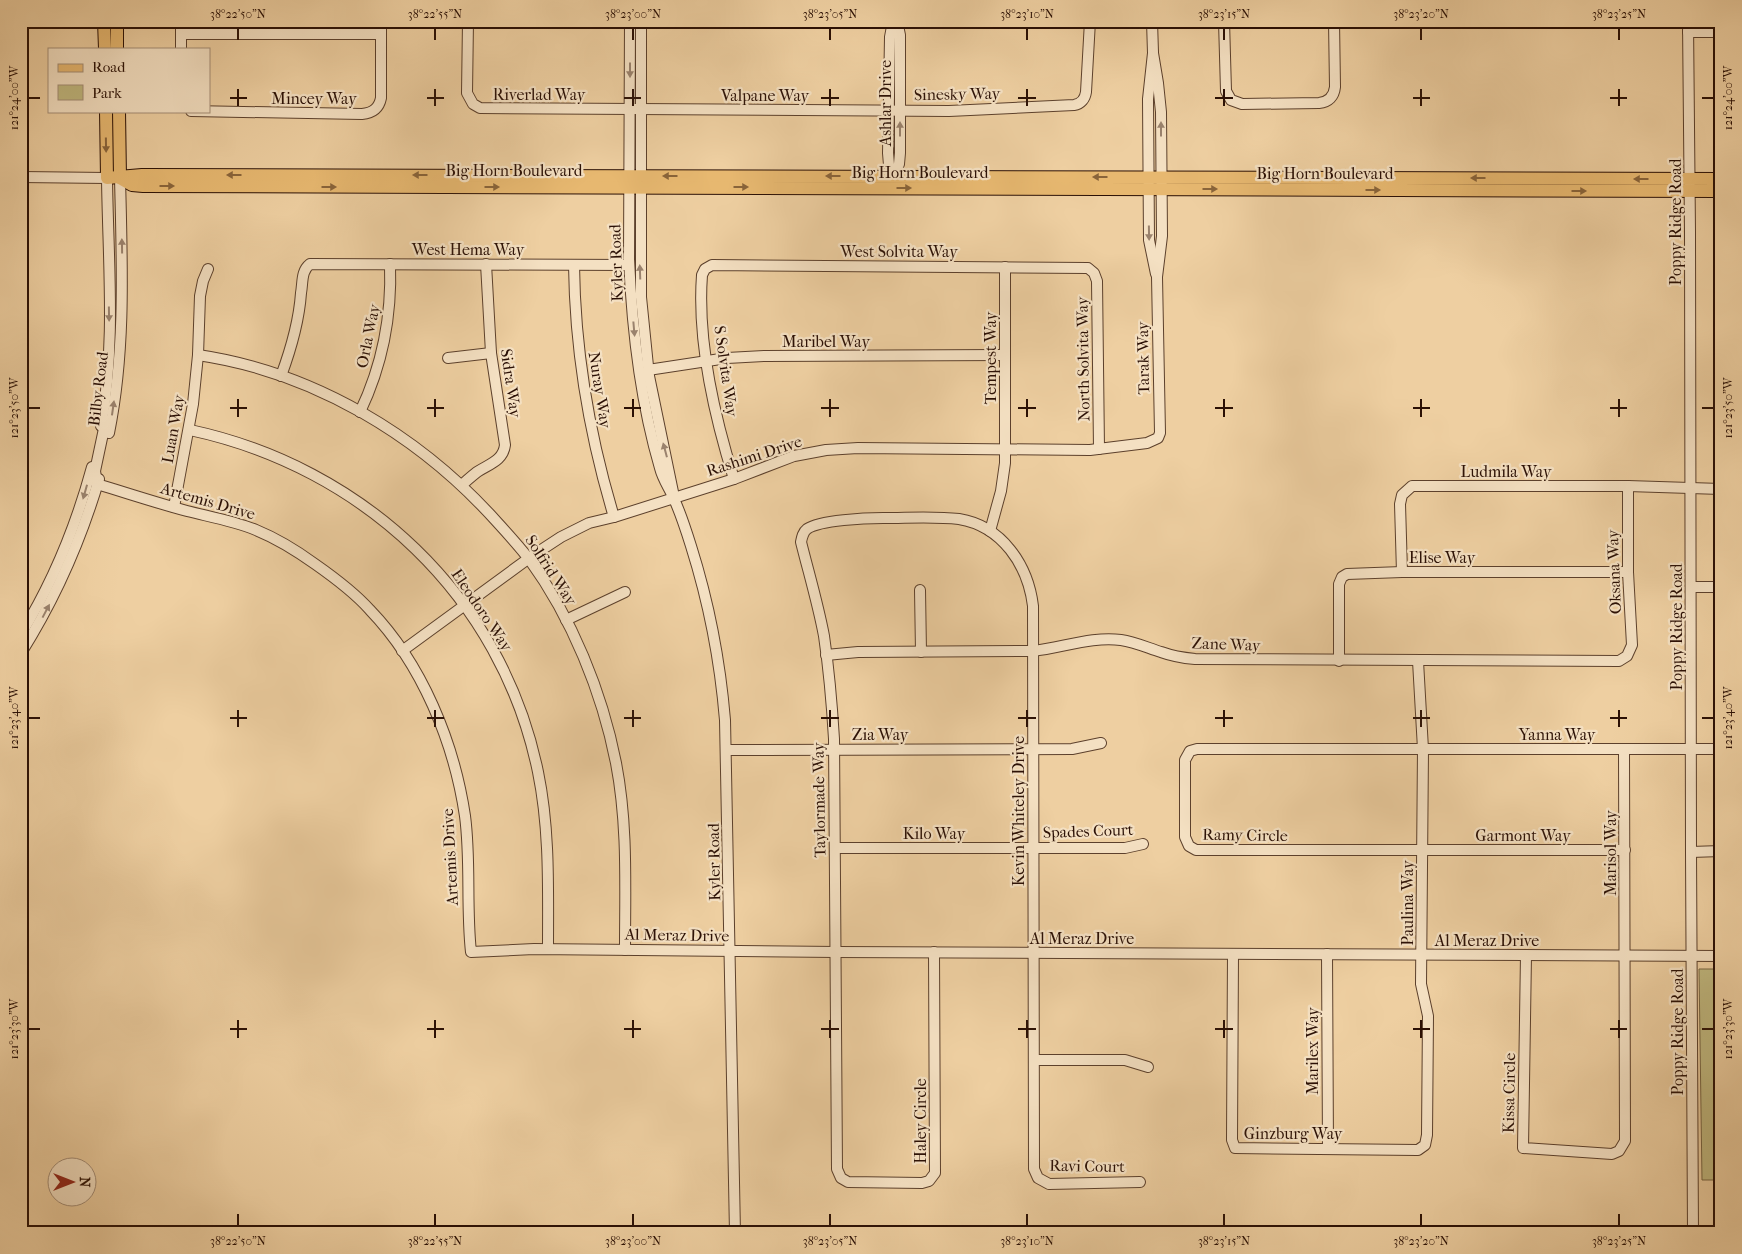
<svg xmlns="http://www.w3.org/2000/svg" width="1742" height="1254" viewBox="0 0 1742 1254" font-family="'IM FELL French Canon',serif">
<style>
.green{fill:#c0b87f;stroke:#766442}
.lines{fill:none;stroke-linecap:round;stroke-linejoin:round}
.minor-casing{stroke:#5c402c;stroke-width:12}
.major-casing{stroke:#2b1005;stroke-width:14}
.minor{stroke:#f4e0c2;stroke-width:10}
.major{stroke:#e7b870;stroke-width:12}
.oneway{fill:#9a826d}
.oneway2{fill:#89643a}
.ticks{fill:none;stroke:#2b1005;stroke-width:2}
.labels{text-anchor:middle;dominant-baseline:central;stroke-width:4.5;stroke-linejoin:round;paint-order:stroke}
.street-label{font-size:16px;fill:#2b1005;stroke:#f4e0c2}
.neatline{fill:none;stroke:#2b1005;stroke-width:2}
.ticks-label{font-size:12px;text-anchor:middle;fill:#2b1005}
</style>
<rect width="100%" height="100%" fill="#eecfa1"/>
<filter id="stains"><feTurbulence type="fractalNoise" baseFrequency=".004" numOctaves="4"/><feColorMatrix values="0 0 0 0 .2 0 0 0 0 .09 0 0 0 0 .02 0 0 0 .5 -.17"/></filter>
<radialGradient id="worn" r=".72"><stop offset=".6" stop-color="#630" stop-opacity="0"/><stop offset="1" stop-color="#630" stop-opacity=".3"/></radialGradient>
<polygon class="green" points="1699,969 1721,969 1721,1180 1702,1180"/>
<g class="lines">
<defs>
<g id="minor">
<polyline points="181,21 181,49"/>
<path d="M468,21L467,93L473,104L480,108L949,111L1074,105C1081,104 1085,99 1086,92L1090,21"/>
<path d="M630,21L629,259C632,329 640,400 660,468C663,480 670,489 674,499C681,514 686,530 691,546C709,603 720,660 725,720L735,1233"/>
<polyline points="641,21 641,297 649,376 673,492"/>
<polyline points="893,21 890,37 888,153 889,165 894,176"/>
<polyline points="1152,21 1153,53 1148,99 1149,240 1156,274"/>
<path d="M1224,21L1226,91L1231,100L1242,104L1319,103C1329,102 1334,96 1335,87L1334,21"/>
<polyline points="1688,21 1690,232 1691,852 1693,1233"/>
<polyline points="1688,32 1721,32"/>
<polyline points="181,34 381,34"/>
<path d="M191,111L362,114C373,113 379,108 381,98V21"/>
<polyline points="894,176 899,164 900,153 900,35 897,21"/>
<path d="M21,177L107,178C108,260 116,345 101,426"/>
<path d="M574,265C575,351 589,434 614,517"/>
<path d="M198,355C314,372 420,436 497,522C508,534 519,546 529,559C572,618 602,692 616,763C628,825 625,887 625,950"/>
<polyline points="448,358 491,353"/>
<polyline points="648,370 727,358 764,356 1005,355"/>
<path d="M281,376C291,349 299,322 301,293C303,282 301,271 310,264L629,265"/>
<path d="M360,412C383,364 392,317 390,264"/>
<path d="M102,420L105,424L95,471L97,484C127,493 157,503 187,511C211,517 234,521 256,530C278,539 297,551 315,564C335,578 354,592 370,610C422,664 454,742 465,816C471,861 466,907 471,952L534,949L836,952L1721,956"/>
<path d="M190,430C363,467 502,596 538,772C550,830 548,890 548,949"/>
<path d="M109,433C126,349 122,263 120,178"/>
<path d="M734,479C714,415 697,342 702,275L705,269L712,265L1088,268L1094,273L1097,281L1099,449"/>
<path d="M462,485C467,480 472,476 477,472C489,464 503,461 505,445L491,353L486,264"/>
<polyline points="174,507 193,404 198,355 200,296 203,281 208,269"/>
<polyline points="990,531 1001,491 1005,463 1005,267"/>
<polyline points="1402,572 1400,504 1402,495 1412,486 1628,486 1721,489"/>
<polyline points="1691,587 1721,587"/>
<polyline points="920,590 921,652"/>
<polyline points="566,620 625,592"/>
<path d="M21,634C53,582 76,526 92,467"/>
<polyline points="402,651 532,556 561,537 589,523 614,517 734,479 794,456 826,450 858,448 1090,450 1147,443 1158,438 1160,433 1157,277 1162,236 1161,112 1158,83 1153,53"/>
<path d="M21,653C55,599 81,540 99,479"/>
<path d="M826,655L858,652L1033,651C1062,648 1092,636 1121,640C1135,642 1148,648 1161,652C1172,656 1184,658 1195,659L1619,661L1627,656L1632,645L1628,572V486"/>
<polyline points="1339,661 1339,584 1342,577 1347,574 1402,572 1628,572"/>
<polyline points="727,750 1072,749 1101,743"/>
<polyline points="835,848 1125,848 1143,844"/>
<polyline points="1625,850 1196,850 1189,846 1185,837 1185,760 1190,751 1197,749 1721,749"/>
<polyline points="1691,852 1721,851"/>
<path d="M934,952L935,1173L929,1181L922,1183L848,1182L841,1178L837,1169L834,739C832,705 829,670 824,636C818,604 809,574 801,542C802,537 803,532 807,529C820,520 866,518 883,518C908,518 934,516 959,519C1002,526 1028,565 1033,606L1034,1169L1038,1178L1049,1184L1140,1182"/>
<polyline points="1233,954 1232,1140 1235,1148 1418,1150 1425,1145 1427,1135 1428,1016 1421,984 1423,749 1418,661"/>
<polyline points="1327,954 1328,1148"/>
<polyline points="1526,955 1523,1148 1612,1154 1619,1151 1625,1141 1624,750"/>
<polyline points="1034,1060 1125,1060 1148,1067"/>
<polyline points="803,1232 803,1233"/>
</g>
<g id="major">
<polyline points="104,21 105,49"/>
<polyline points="117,21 117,49"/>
<polyline points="106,111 107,178 142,175 1721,179"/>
<polyline points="119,111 120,178"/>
<polyline points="120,178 132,185 143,186 1721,191"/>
</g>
</defs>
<use href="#minor" class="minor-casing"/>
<use href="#major" class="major-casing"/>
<use href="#minor" class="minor"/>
<use href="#major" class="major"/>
</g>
<defs><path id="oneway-solid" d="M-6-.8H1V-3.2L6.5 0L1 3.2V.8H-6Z" transform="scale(1.25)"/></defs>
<g class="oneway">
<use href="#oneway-solid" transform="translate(630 70) rotate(90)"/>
<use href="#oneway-solid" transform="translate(900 129) rotate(-90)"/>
<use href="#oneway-solid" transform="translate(1161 129) rotate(-90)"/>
<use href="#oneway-solid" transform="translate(1149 233) rotate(89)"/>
<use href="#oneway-solid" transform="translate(122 246) rotate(-91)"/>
<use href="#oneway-solid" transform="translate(640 272) rotate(-92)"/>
<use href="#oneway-solid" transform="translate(109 314) rotate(89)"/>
<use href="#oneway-solid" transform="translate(634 329) rotate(85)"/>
<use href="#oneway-solid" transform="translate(113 408) rotate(-82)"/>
<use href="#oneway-solid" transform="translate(665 450) rotate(-105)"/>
<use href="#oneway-solid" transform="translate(85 492) rotate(106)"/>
<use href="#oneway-solid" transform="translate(46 611) rotate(-62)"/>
</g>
<g class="oneway2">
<use href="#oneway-solid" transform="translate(106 145) rotate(89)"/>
<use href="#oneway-solid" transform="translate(234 175) rotate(-180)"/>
<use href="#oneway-solid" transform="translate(420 175) rotate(-180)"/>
<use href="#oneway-solid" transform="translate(670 176) rotate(-180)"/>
<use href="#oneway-solid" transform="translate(833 176) rotate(-180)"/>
<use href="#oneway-solid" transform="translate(1100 177) rotate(-180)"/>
<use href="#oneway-solid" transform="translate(1478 178) rotate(-180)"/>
<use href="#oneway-solid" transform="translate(1641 179) rotate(-180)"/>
<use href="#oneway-solid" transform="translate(167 186)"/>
<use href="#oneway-solid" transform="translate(329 187)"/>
<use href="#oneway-solid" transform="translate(492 187)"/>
<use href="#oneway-solid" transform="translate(741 187)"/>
<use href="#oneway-solid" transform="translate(904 188)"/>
<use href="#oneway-solid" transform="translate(1210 189)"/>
<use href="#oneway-solid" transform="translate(1373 190)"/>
<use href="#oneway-solid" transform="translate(1579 191)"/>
</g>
<path class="ticks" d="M238,28V40M435,28V40M633,28V40M830,28V40M1027,28V40M1224,28V40M1421,28V40M1619,28V40M238,89V106M435,89V106M633,89V106M830,89V106M1027,89V106M1224,89V106M1421,89V106M1619,89V106M28,98H40M230,98H247M427,98H444M624,98H641M821,98H839M1018,98H1036M1215,98H1233M1413,98H1430M1610,98H1627M1702,98H1714M238,399V417M435,399V417M633,399V417M830,399V417M1027,399V417M1224,399V417M1421,399V417M1619,399V417M28,408H40M230,408H247M427,408H444M624,408H641M821,408H839M1018,408H1036M1215,408H1233M1413,408H1430M1610,408H1627M1702,408H1714M238,710V727M435,710V727M633,710V727M830,710V727M1027,710V727M1224,710V727M1421,710V727M1619,710V727M28,718H40M230,718H247M427,718H444M624,718H641M821,718H839M1018,718H1036M1215,718H1233M1413,718H1430M1610,718H1627M1702,718H1714M238,1020V1038M435,1020V1038M633,1020V1038M830,1020V1038M1027,1020V1038M1224,1020V1038M1421,1020V1038M1619,1020V1038M28,1029H40M230,1029H247M427,1029H444M624,1029H641M821,1029H839M1018,1029H1036M1215,1029H1233M1413,1029H1430M1610,1029H1627M1702,1029H1714M238,1214V1226M435,1214V1226M633,1214V1226M830,1214V1226M1027,1214V1226M1224,1214V1226M1421,1214V1226M1619,1214V1226"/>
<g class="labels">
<g class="street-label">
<text x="539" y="94">Riverlad Way</text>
<text transform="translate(957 94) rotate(-1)">Sinesky Way</text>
<text x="765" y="95">Valpane Way</text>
<text x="314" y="98">Mincey Way</text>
<text transform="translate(885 103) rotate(-90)">Ashlar Drive</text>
<text x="514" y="170">Big Horn Boulevard</text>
<text x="920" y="172">Big Horn Boulevard</text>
<text x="1325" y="173">Big Horn Boulevard</text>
<text transform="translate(1675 222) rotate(-90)">Poppy Ridge Road</text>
<text x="468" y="249">West Hema Way</text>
<text x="899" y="251">West Solvita Way</text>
<text transform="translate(616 263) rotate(-92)">Kyler Road</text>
<text transform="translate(368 336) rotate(-78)">Orla Way</text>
<text x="826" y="341">Maribel Way</text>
<text transform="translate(990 358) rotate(-90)">Tempest Way</text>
<text transform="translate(1143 358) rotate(-91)">Tarak Way</text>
<text transform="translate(1083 359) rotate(-91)">North Solvita Way</text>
<text transform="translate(726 371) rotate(82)">S Solvita Way</text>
<text transform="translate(511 383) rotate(82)">Sidra Way</text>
<text transform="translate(98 389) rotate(-83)">Bilby Road</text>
<text transform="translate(600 390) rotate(81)">Nuray Way</text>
<text transform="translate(173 429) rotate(-80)">Luan Way</text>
<text transform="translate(754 456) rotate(-18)">Rashimi Drive</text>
<text x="1506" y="471">Ludmila Way</text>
<text transform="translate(208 501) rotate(16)">Artemis Drive</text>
<text x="1442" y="557">Elise Way</text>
<text transform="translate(551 570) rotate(57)">Solfrid Way</text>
<text transform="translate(1614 572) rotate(-92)">Oksana Way</text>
<text transform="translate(482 610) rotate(56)">Eleodoro Way</text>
<text transform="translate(1676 627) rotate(-90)">Poppy Ridge Road</text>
<text transform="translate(1226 644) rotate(2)">Zane Way</text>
<text x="880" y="734">Zia Way</text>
<text x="1557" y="734">Yanna Way</text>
<text transform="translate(819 800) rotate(-91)">Taylormade Way</text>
<text transform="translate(1018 811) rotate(-90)">Kevin Whiteley Drive</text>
<text transform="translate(1088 831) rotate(-2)">Spades Court</text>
<text x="934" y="833">Kilo Way</text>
<text transform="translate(1245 835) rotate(1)">Ramy Circle</text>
<text x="1523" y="835">Garmont Way</text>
<text transform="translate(1610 853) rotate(-90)">Marisol Way</text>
<text transform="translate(450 857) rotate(-93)">Artemis Drive</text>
<text transform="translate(714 862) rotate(-91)">Kyler Road</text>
<text transform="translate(1407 903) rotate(-90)">Paulina Way</text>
<text transform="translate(677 935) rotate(1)">Al Meraz Drive</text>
<text x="1082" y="938">Al Meraz Drive</text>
<text x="1487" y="940">Al Meraz Drive</text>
<text transform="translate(1677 1032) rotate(-90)">Poppy Ridge Road</text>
<text transform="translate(1312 1051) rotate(-90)">Marilex Way</text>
<text transform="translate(1509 1093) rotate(-89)">Kissa Circle</text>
<text transform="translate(920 1121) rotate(-90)">Haley Circle</text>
<text x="1293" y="1133">Ginzburg Way</text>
<text transform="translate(1087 1166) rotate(1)">Ravi Court</text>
</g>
</g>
<rect width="1742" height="1254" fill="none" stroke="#eecfa1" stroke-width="55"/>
<rect x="48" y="48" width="162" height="65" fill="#f4e0c2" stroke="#a48d76"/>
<rect x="58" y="64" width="25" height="8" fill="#e7b870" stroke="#a48d76"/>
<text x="92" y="72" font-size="15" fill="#2b1005">Road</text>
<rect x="58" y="85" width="25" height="15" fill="#c0b87f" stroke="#a48d76"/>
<text x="92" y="98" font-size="15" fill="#2b1005">Park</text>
<g transform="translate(72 1182) rotate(90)"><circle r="24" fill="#f4e0c2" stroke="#a48d76"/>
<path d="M0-4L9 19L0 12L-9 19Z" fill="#8f2418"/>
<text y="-8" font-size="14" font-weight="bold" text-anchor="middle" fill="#2b1005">N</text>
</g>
<rect x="28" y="28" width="1686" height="1198" class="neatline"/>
<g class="ticks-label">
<text x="238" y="18">38°22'50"N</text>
<text x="435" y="18">38°22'55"N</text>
<text x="633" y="18">38°23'00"N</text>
<text x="830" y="18">38°23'05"N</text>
<text x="1027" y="18">38°23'10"N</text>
<text x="1224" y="18">38°23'15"N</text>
<text x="1421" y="18">38°23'20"N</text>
<text x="1619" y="18">38°23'25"N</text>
<text transform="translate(1728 98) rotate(-90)" y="4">121°24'00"W</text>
<text transform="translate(14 98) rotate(-90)" y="4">121°24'00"W</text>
<text transform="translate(1728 408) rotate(-90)" y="4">121°23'50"W</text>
<text transform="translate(14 408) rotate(-90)" y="4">121°23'50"W</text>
<text transform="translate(1728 718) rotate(-90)" y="4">121°23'40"W</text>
<text transform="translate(14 718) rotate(-90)" y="4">121°23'40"W</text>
<text transform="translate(1728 1029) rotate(-90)" y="4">121°23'30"W</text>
<text transform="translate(14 1029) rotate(-90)" y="4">121°23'30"W</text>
<text x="238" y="1245">38°22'50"N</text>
<text x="435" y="1245">38°22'55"N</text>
<text x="633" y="1245">38°23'00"N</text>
<text x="830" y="1245">38°23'05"N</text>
<text x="1027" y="1245">38°23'10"N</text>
<text x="1224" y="1245">38°23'15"N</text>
<text x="1421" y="1245">38°23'20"N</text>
<text x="1619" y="1245">38°23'25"N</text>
</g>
<rect width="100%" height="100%" filter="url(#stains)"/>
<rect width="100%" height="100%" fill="url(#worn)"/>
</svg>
